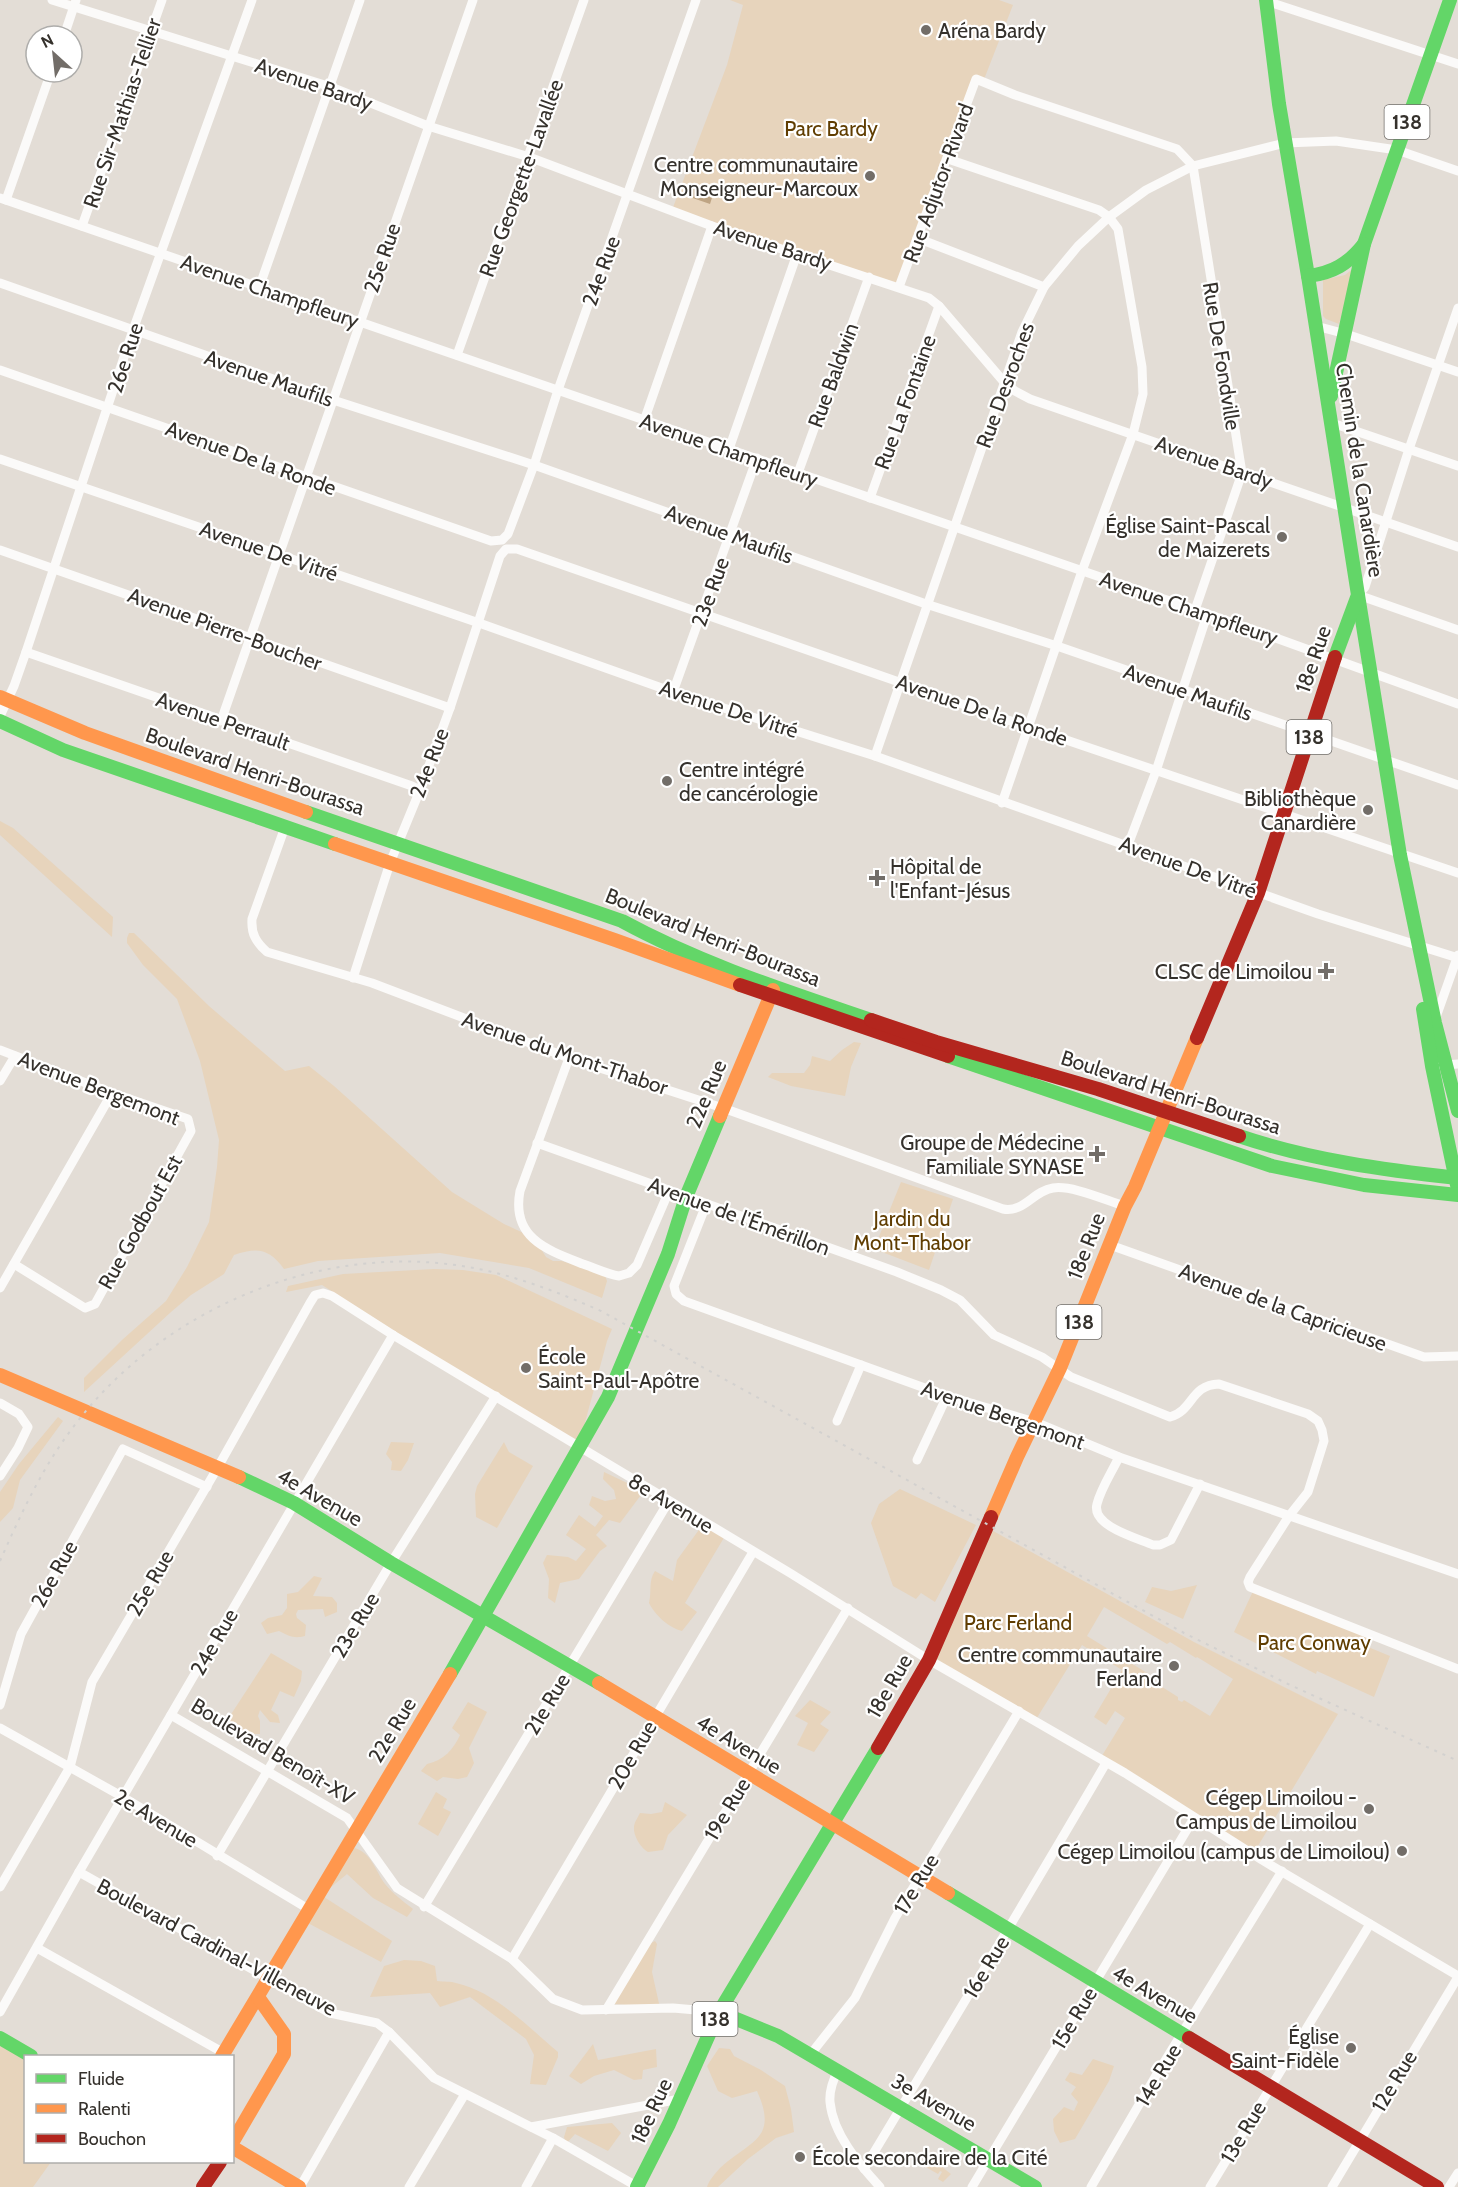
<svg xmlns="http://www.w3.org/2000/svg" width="1458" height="2187" viewBox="0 0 1458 2187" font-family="Cabin,sans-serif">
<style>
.green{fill:#e7d4bc;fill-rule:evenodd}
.water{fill:#bea483}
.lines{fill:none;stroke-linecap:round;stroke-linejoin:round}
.street{stroke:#fbfaf9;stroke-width:9}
.fast{stroke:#63d668;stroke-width:14}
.slow{stroke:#ff974d;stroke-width:14}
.jam{stroke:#b3261e;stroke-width:14}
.rail{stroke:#d3d1cf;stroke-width:2;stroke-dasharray:3 6;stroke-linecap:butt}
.poi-dot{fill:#726d68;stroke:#fff;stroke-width:2}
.labels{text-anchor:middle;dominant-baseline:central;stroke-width:4.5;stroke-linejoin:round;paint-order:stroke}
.shield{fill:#fff;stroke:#726f6b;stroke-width:1.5}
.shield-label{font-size:20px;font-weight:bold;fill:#35312c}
.poi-label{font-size:21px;fill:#35312c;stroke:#fff;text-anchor:end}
.street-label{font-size:21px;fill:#35312c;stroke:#fff}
.park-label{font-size:21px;fill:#603d01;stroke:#fff}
</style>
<rect width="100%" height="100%" fill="#e3ddd6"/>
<g class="green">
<polygon points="730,0 999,0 1013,5 983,82 977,80 899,287 672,210 727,65 743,5"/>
<polygon points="1355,267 1339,324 1326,319 1323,316 1323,280 1345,275"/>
<polygon points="0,821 13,828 113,917 112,937 0,835"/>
<path d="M129,933H134L209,1006L285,1071L309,1066L334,1086L452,1192L504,1224L534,1238L546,1257L553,1261H562L605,1275L607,1281L602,1298L529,1268L440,1253L318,1261L284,1269C269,1249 258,1247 234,1255L224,1274L191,1295L171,1312L84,1392V1378L122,1340L166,1301L187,1267L209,1222L217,1167L219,1140L200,1061L177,999L143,965L127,943V938Z"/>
<polygon points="854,1042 861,1043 851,1067 845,1096 791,1086 768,1077 772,1073 804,1073 810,1065 812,1056 830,1061 842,1050"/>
<polygon points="901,1182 953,1199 929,1270 874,1249"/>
<polygon points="434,1269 463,1270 496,1275 612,1329 607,1341 580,1441 580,1446 522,1412 322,1285 286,1292 288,1286 343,1274"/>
<polygon points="58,1417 63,1421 20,1480 13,1508 0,1522 0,1492 19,1464"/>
<polygon points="391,1442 414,1443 408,1460 401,1471 391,1470 392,1462 386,1454"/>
<polygon points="504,1442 509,1452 533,1466 497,1528 476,1517 475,1494 477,1486"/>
<polygon points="604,1472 644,1491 620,1523 609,1520 596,1535 607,1546 600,1551 579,1579 560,1583 555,1603 548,1598 549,1579 543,1563 547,1555 568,1557 576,1561 586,1549 566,1535 579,1515 595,1527 603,1516 589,1505 592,1496 605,1501 616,1499 614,1490 603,1479"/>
<polygon points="900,1489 976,1525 935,1602 921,1593 916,1599 893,1586 871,1523 879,1504"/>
<path d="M701,1527L725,1536L685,1603L697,1612L682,1631C669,1628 655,1615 649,1603C652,1591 648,1581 655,1571L673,1581L677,1560Z"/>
<path d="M986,1527L1194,1642L1338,1714L1253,1854L1100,1759L1125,1718L1115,1711L1106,1725L1094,1717L1122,1670L1082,1645L1035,1721L929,1660ZM1104,1607L1167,1644L1170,1642L1196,1658L1197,1657L1233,1679L1210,1716L1184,1700L1182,1702L1178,1700V1697L1159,1685L1157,1687L1151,1682L1152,1676L1087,1636Z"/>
<path d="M314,1576L322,1578L313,1596L332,1597L337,1603V1612L325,1617L323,1609L298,1610L296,1614L297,1618L306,1625L305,1636C294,1639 289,1636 279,1631L267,1634L261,1623L268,1618L282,1615L287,1608V1594L298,1592Z"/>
<polygon points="1197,1585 1183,1619 1145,1602 1152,1587 1171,1591"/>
<polygon points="1254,1589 1373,1635 1368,1647 1390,1656 1374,1697 1317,1671 1316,1674 1234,1632"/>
<polygon points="271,1653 302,1671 301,1681 294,1697 280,1691 271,1710 278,1715 280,1723 270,1722 260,1710 258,1716 260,1721 260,1734 248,1734 242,1729 238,1736 227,1732 224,1725"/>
<polygon points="810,1700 831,1712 820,1724 829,1730 814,1752 797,1745 808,1723 795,1716"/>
<path d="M468,1702L487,1712L469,1748L474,1763L467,1777L458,1779L443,1777L437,1781L421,1771L427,1764C444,1760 453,1750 460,1735L452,1728Z"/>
<polygon points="436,1792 447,1799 443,1808 451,1812 438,1836 418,1824"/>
<path d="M665,1802L687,1815L668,1835L663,1850L648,1852C641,1848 633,1836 634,1827C634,1823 638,1817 640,1813L651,1814L662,1812Z"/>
<path d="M355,1848C372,1854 375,1870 385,1884C393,1894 403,1901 413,1909L407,1917L373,1898L347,1874L330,1888L347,1853Z"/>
<polygon points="321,1895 392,1941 381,1962 306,1922"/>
<polygon points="655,1941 657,1944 652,1972 660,2008 614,2004 649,1944"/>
<path d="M404,1960L421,1961L435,1966L437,1981C444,1982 451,1981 456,1983C496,1992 528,2027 558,2052V2057L546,2085L530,2084L534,2055L526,2039L470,1997L440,2007L430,1993L370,1997L384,1966Z"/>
<polygon points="0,2038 26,2056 26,2162 51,2162 33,2187 0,2187"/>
<polygon points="593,2044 598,2060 656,2049 657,2067 643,2070 642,2079 634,2080 614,2070 594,2076 581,2084 569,2076"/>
<path d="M719,2048L730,2049L734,2056L761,2070L785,2086L791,2109L794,2132L776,2138L748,2159L718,2187H707C709,2180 715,2174 720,2168C750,2140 779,2140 757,2091L732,2098L718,2091L707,2066Z"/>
<polygon points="1093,2059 1114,2066 1109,2081 1075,2139 1060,2143 1054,2131 1053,2119 1064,2107 1074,2111 1078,2102 1071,2094 1076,2087 1065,2080 1070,2072 1082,2075"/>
<polygon points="612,2123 621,2133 608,2151 575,2134 566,2144 564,2137 567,2127"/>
<polygon points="928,2156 951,2174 943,2182 938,2179 942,2172 940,2171 938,2174 922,2165"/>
</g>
<polygon class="water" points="688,183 714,191 710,204 684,195"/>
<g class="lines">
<g class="street">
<polyline points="52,0 331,87 428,126 529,157 712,226 929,298 939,306 1004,382 1015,391 1030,399 1458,547"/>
<polyline points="1266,1 1458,64"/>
<polyline points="64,36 76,0"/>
<polyline points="948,159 1099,210 1109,217 1118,229 1142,367 1143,394 1133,434 1082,571 1002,803"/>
<polyline points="0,198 1251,629 1458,704"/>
<polyline points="6,200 51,72"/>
<polyline points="82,226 162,0"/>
<polyline points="917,238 1044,287"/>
<polyline points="0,283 333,400 534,465 926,604 1057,646 1458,785"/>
<polyline points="899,287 976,79 1015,95 1177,149 1193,166 1242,473 1195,610"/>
<polyline points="259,288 360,0"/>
<polyline points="1458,308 1409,449 1365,587 1358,595 1458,630"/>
<polyline points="1316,326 1346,334 1458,372"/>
<polyline points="457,355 584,0"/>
<polyline points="0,370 491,541 502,540 508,534 534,465 558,390 696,0"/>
<polyline points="644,421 712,226"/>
<polyline points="1332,423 1458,466"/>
<polyline points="729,449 797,254"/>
<polyline points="0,459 479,623 673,692 875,756 1318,914 1458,958"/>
<polyline points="798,473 869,277"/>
<polyline points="870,498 939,306"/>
<polyline points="0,550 450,708"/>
<polyline points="26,652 412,786 420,790"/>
<polyline points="673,692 757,458"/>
<polyline points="0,716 14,686 26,652 133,330 252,0"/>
<polyline points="221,721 473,0"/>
<polyline points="875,756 1022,332 1044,287 1078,246 1109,217 1146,190 1193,166 1285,143 1336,141 1397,150 1458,171"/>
<path d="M285,827L252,919C251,934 256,942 267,952L372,983L569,1058L723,1108L1003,1209C1024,1213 1033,1191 1053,1188C1072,1185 1105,1200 1125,1206"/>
<polyline points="1128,845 1156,771 1207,615"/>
<polyline points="353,978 390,863 420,790 450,708 500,556 506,549 517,549 1028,727 1458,873"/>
<polyline points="1435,1020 1458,955"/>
<polyline points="0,1050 112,1093 188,1119 191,1131 95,1304 85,1308 14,1264"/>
<path d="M569,1058L520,1191C511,1238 547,1250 583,1264C595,1268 607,1274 619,1276L629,1273L637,1265L669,1191"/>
<polyline points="1432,1066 1458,1064"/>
<polyline points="0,1081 15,1056"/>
<path d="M537,1143L897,1272L941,1290L960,1300L994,1335L1042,1357L1071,1377L1170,1417C1194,1410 1190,1385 1219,1384L1308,1414L1318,1421L1322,1430L1324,1441L1308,1492L1289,1516L1250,1577L1248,1582L1250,1587L1458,1669"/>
<polyline points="706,1205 674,1286 676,1294 684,1301 947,1396 1035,1422 1119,1457 1458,1574"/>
<polyline points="1110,1245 1424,1357 1458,1356"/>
<polyline points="0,1288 112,1093"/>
<polyline points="0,1403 19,1414 28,1427 18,1448 0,1476"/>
<polyline points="837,1421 861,1365"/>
<path d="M1119,1457C1112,1472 1101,1488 1097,1504C1091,1526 1137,1538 1153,1545H1160L1171,1540L1200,1484"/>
<polyline points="917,1460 947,1396"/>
<polyline points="0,1705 21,1634 123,1449 207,1487"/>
<polyline points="171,1715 347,1818 397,1888 512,1959 553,1999 582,2010 673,2008 719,2012"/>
<polyline points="0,1728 123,1797 310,1910"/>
<polyline points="217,1856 391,1563 496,1396"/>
<polyline points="79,1872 330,2013 377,2023 389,2032 434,2078 531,2127 680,2099"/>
<polyline points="0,1887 70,1767 92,1682 218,1467 310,1303 315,1295 323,1293 332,1296 393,1335 790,1573 929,1660 1125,1773 1262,1860 1458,1976"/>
<polyline points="424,1907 669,1501"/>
<polyline points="37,1948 224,2053"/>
<polyline points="512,1959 753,1552"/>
<polyline points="606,2010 848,1608"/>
<polyline points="0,2012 79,1872 393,1335"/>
<polyline points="810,2055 855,1998 895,1918 1019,1711"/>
<path d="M838,2070C833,2080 829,2090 830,2102C833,2134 859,2164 880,2187"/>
<polyline points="531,2127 553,2138 638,2187"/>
<path d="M864,2169C945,2034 1027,1899 1106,1763"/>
<polyline points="300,2187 389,2032"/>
<polyline points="409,2187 465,2094"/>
<polyline points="526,2187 553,2138"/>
<polyline points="972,2187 1194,1818"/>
<polyline points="1091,2187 1158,2072 1282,1871"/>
<polyline points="1210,2187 1370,1924"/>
<polyline points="1332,2187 1458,1977"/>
<polyline points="1449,2187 1458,2173"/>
</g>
<g class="fast">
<polyline points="1266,0 1279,104 1308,276"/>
<polyline points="1331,396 1364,244 1450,0"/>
<polyline points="1358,595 1400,855 1435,1023 1458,1111"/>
<path d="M1335,657L1358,595L1308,276C1333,273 1348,264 1364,244"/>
<polyline points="0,721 63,750 335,844"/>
<path d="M306,812L622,921C701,964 786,991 871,1020"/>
<polyline points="1423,1009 1432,1066 1457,1185"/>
<polyline points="948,1056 1272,1166 1364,1185 1458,1195"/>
<path d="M1239,1136C1310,1160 1384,1170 1458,1178"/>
<polyline points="239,1477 294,1503 391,1563 599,1683"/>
<polyline points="450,1674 608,1397 668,1254 686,1197 720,1116"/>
<polyline points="948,1893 1189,2038"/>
<polyline points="719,2012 778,2036 1035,2187"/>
<polyline points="0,2038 31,2056"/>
<polyline points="637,2187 669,2124 719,2012 878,1748"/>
</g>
<g class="slow">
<polyline points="0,697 85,733 306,812"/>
<polyline points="335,844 615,940 740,985"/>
<polyline points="720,1116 773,990"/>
<polyline points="0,1375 239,1477"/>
<polyline points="991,1517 1017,1457 1060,1368 1125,1206 1135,1187 1197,1038"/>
<polyline points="599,1683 948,1893"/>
<polyline points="222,2056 450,1674"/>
<polyline points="232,2143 284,2054 284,2034 258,1997"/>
<polyline points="232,2147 299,2187"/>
</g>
<g class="jam">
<polyline points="740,985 948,1056"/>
<polyline points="871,1020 936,1042 1098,1089 1239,1136"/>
<polyline points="1197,1038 1258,893 1335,657"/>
<polyline points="878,1748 929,1660 991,1517"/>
<polyline points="1189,2038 1437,2187"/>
<polyline points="203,2187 220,2162"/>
</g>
<path class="rail" d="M0,1561C20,1516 41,1470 71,1430C159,1310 320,1241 468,1267C514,1275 558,1292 601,1311L1184,1633L1288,1684L1458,1761"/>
</g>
<g class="poi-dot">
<circle cx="926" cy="30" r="6"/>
<circle cx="870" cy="176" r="6"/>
<circle cx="1282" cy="537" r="6"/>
<circle cx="667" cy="781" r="6"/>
<circle cx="1368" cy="810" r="6"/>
<path d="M874 869h6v6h6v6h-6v6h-6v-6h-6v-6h6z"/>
<path d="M1323 962h6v6h6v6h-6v6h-6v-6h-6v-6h6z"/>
<path d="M1094 1145h6v6h6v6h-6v6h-6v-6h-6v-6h6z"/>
<circle cx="526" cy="1368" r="6"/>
<circle cx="1174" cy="1666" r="6"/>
<circle cx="1369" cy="1809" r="6"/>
<circle cx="1402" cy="1851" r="6"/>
<circle cx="1351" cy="2048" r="6"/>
<circle cx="800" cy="2157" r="6"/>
</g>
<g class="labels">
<g class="shield">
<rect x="1384.5" y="105" width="45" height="34" rx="4.5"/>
<rect x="1286.5" y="720" width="45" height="34" rx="4.5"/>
<rect x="1056.5" y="1305" width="45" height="34" rx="4.5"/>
<rect x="692.5" y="2002" width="45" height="34" rx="4.5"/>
</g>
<g class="shield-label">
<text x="1407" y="122">138</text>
<text x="1309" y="737">138</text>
<text x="1079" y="1322">138</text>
<text x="715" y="2019">138</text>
</g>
<g class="poi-label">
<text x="938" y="30" text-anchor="start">Aréna Bardy</text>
<text x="858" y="164">Centre communautaire<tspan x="858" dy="24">Monseigneur-Marcoux</tspan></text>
<text x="1270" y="525">Église Saint-Pascal<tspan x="1270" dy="24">de Maizerets</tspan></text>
<text x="679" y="769" text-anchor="start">Centre intégré<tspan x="679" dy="24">de cancérologie</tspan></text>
<text x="1356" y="798">Bibliothèque<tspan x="1356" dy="24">Canardière</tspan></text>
<text x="890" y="866" text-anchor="start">Hôpital de<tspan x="890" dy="24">l'Enfant-Jésus</tspan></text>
<text x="1312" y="971">CLSC de Limoilou</text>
<text x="1084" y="1142">Groupe de Médecine<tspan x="1084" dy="24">Familiale SYNASE</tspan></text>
<text x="538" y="1356" text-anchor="start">École<tspan x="538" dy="24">Saint-Paul-Apôtre</tspan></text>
<text x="1162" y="1654">Centre communautaire<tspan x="1162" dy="24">Ferland</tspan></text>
<text x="1357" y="1797">Cégep Limoilou -<tspan x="1357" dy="24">Campus de Limoilou</tspan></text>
<text x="1390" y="1851">Cégep Limoilou (campus de Limoilou)</text>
<text x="1339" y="2036">Église<tspan x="1339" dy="24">Saint-Fidèle</tspan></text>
<text x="812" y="2157" text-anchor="start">École secondaire de la Cité</text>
</g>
<g class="street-label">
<text transform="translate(314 84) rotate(19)">Avenue Bardy</text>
<text transform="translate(122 113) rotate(-71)">Rue Sir-Mathias-Tellier</text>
<text transform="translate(521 178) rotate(-70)">Rue Georgette-Lavallée</text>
<text transform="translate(938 183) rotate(-70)">Rue Adjutor-Rivard</text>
<text transform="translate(773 245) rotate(18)">Avenue Bardy</text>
<text transform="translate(382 258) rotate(-71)">25e Rue</text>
<text transform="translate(601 271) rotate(-70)">24e Rue</text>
<text transform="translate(270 291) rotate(19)">Avenue Champfleury</text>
<text transform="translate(1222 356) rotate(81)">Rue De Fondville</text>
<text transform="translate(125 358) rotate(-72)">26e Rue</text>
<text transform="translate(833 375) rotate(-70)">Rue Baldwin</text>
<text transform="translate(269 378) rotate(19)">Avenue Maufils</text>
<text transform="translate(1005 385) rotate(-70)">Rue Desroches</text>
<text transform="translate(905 402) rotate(-70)">Rue La Fontaine</text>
<text transform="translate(729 450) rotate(19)">Avenue Champfleury</text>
<text transform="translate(251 458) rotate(20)">Avenue De la Ronde</text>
<text transform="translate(1214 462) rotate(19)">Avenue Bardy</text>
<text transform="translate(1360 470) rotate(81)">Chemin de la Canardière</text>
<text transform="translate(729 534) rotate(20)">Avenue Maufils</text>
<text transform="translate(269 551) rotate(19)">Avenue De Vitré</text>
<text transform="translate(710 592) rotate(-70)">23e Rue</text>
<text transform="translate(1189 608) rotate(19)">Avenue Champfleury</text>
<text transform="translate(225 629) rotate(20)">Avenue Pierre-Boucher</text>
<text transform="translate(1313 659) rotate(-71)">18e Rue</text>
<text transform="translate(1188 692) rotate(19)">Avenue Maufils</text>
<text transform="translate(729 709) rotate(18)">Avenue De Vitré</text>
<text transform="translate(982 710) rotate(19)">Avenue De la Ronde</text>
<text transform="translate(223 721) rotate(19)">Avenue Perrault</text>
<text transform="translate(429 763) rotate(-69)">24e Rue</text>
<text transform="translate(255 771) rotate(19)">Boulevard Henri-Bourassa</text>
<text transform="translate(1188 867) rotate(20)">Avenue De Vitré</text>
<text transform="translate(713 937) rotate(22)">Boulevard Henri-Bourassa</text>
<text transform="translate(565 1053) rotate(19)">Avenue du Mont-Thabor</text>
<text transform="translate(99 1088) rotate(21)">Avenue Bergemont</text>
<text transform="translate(1171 1092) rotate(18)">Boulevard Henri-Bourassa</text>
<text transform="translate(706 1094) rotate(-67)">22e Rue</text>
<text transform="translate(739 1216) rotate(20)">Avenue de l'Émérillon</text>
<text transform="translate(140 1222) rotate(-61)">Rue Godbout Est</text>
<text transform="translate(1086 1246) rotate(-69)">18e Rue</text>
<text transform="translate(1283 1307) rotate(20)">Avenue de la Capricieuse</text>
<text transform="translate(1003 1415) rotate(19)">Avenue Bergemont</text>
<text transform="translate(320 1497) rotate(30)">4e Avenue</text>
<text transform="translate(671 1503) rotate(31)">8e Avenue</text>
<text transform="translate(54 1574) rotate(-61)">26e Rue</text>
<text transform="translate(150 1583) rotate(-60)">25e Rue</text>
<text transform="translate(355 1625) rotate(-59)">23e Rue</text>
<text transform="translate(214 1642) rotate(-60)">24e Rue</text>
<text transform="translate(889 1686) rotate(-60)">18e Rue</text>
<text transform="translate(547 1704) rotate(-59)">21e Rue</text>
<text transform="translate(392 1730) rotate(-59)">22e Rue</text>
<text transform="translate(739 1744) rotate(31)">4e Avenue</text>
<text transform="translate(273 1751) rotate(31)">Boulevard Benoît-XV</text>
<text transform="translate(632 1755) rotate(-60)">20e Rue</text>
<text transform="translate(727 1809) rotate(-59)">19e Rue</text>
<text transform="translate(156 1818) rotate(31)">2e Avenue</text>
<text transform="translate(916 1884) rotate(-59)">17e Rue</text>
<text transform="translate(217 1947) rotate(28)">Boulevard Cardinal-Villeneuve</text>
<text transform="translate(986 1967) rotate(-59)">16e Rue</text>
<text transform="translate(1155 1994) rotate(30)">4e Avenue</text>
<text transform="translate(1074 2018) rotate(-59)">15e Rue</text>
<text transform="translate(1158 2075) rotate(-59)">14e Rue</text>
<text transform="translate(1394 2081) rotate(-59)">12e Rue</text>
<text transform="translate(934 2102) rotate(30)">3e Avenue</text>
<text transform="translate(651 2111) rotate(-65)">18e Rue</text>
<text transform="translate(1243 2132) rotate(-59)">13e Rue</text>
</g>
<g class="park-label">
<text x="831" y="128">Parc Bardy</text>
<text x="912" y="1218">Jardin du<tspan x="912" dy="24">Mont-Thabor</tspan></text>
<text x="1018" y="1622">Parc Ferland</text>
<text x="1314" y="1642">Parc Conway</text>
</g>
</g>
<rect x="24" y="2055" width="210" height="108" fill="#ffffff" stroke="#aeadab" stroke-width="1.5"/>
<rect x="36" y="2074" width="30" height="9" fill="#63d668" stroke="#aeadab" stroke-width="1.5"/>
<text x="78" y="2085" font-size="18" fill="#35312c">Fluide</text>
<rect x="36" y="2104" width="30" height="9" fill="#ff974d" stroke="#aeadab" stroke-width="1.5"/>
<text x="78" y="2115" font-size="18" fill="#35312c">Ralenti</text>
<rect x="36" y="2134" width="30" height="9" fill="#b3261e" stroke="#aeadab" stroke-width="1.5"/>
<text x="78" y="2145" font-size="18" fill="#35312c">Bouchon</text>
<g transform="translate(54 54) rotate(333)"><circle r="28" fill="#ffffff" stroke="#aeadab" stroke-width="1.5"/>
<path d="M0-4.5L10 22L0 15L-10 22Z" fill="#726d68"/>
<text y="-9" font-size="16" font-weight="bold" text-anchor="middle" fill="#35312c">N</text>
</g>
</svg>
